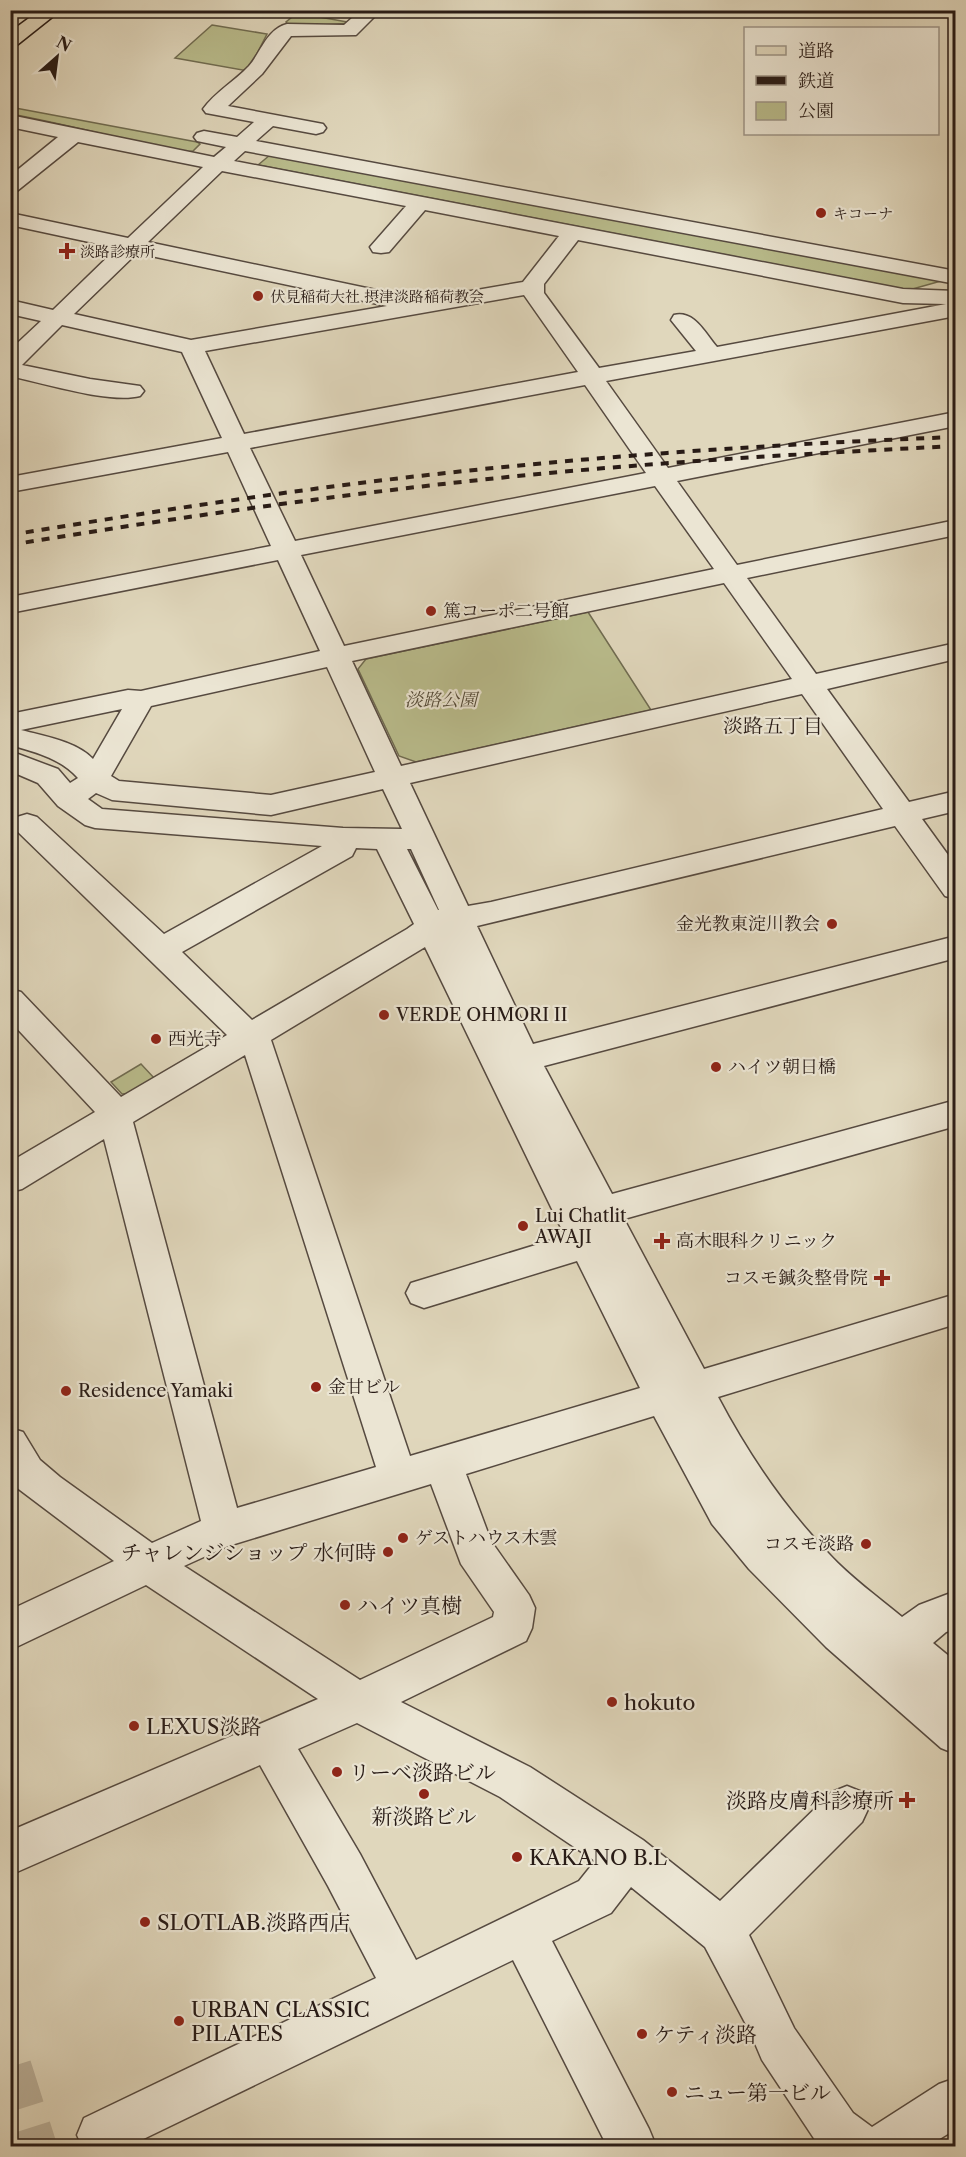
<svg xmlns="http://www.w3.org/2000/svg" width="966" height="2157" viewBox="0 0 966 2157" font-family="'Libre Caslon Text','Noto Serif JP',serif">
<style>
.green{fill:#b9bc8c;stroke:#706c51;stroke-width:1.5}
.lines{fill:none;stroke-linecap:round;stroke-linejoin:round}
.minor-tunnel{stroke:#bbb19b;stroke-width:43;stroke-dasharray:43 21;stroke-linecap:butt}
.minor-casing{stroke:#564a40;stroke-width:3}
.major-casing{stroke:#281b16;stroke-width:3}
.minor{fill:#ebe5d3;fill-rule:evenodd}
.major{fill:#e0d7bc;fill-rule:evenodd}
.rail{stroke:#281b16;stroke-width:4;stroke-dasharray:8 8;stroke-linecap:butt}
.poi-dot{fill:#8f2418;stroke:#ebe5d3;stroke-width:2}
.labels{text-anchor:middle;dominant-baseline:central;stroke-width:4.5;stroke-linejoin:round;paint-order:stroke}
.far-poi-label{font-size:15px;fill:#281b16;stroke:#ebe5d3;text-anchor:start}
.poi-label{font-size:18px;fill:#281b16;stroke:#ebe5d3;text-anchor:start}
.park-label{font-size:18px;font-style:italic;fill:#544b39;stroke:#ebe5d3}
.neighbourhood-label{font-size:20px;fill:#281b16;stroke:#ebe5d3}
.near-poi-label{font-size:21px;fill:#281b16;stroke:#ebe5d3;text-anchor:start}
</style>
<rect width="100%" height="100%" fill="#e0d7bc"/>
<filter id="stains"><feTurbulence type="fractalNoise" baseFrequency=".00333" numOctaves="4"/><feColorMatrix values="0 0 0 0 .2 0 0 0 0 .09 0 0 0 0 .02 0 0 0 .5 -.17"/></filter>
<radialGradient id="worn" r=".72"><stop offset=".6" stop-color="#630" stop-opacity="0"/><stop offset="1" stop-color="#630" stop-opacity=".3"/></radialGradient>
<g class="green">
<polygon points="297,13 353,23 289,27 286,22"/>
<polygon points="212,25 267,34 248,71 175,58"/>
<path d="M10,107L197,142L200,144L193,151L187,152C128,141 70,125 11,114Z"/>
<polygon points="270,155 941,281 909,290 258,165"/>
<polygon points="588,612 651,710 416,762 399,756 358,669 366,659"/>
<polygon points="141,1064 156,1080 136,1093 122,1094 111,1082"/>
</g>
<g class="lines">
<polyline class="minor-tunnel" points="10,2067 35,2146"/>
<defs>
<path id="minor" d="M361,10H381L356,35L291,36L262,74L228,106L323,124L326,128L323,132L316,134L273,126L256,141L956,271V284L245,151L234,161L903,289L956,291V316L606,381L668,468L956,412V426L677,481L737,565L956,520V535L747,578L816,674L956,643V659L827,689L909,802L956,791V811L922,819L956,866V899L945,896L895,826L477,926L533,1044L956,936V958L544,1066L612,1194L956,1100V1126L624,1219L704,1369L956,1294V1324L718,1397C748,1454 784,1507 829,1554C850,1577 878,1597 902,1617L919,1605L956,1591V1629L946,1632L933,1643L956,1662V1754L941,1748L826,1647L749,1569L712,1524L654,1416L466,1474L491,1541L529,1595L535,1608L532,1628L526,1641L401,1702L530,1767L643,1840L720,1901L832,1792L847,1786L862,1792L869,1807L862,1822L749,1935L794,2028L853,2113L872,2127L939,2084L956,2078V2129L928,2146H819L762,2060L751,2034L705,1947L631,1887L611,1913L552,1941L649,2129L656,2146H607L513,1960L129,2146H82L77,2135L84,2118L376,1978L328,1886L260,1765L10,1875V1831L318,1699L146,1585L10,1650V1610L114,1561L12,1484L10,1428L23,1432L40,1460L60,1477L152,1543L201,1521L104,1139L22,1189L10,1192V1162L95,1112L10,1021V989L21,992L121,1097L227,1035L17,831L12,824L17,817L27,814L37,817L164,934L322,846L95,828L85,825L58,806L38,783L10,771V751L58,769L70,783L78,778C60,758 35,752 10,745V714L128,690L141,691L320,651L278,560L10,613V597L271,546L228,452L10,492V477L222,438L182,352L62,325L22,365L90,379L140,386L144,391L140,396C110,404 43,383 10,376V350L41,321L10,314V300L53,310L117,248L10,225V213L128,238L203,167L78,142L17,191L10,193V176L58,137L10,127V115L214,157L226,147L197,141L194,137L197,133L204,131L237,137L254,122L206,113L203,109C215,92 235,81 249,66C261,52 267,29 287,24L344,25ZM222,171L406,206L370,247L373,252L381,253L389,252L425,210L559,236L523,282L407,302L403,296L395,294L148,242ZM578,240L903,303L946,304L717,347C705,333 694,310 674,315L671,320L696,351L599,368L544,293V284ZM137,253L387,306L191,340L74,314ZM524,295L578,372L244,434L205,351ZM585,385L646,473L295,541L250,448ZM655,486L714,569L344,646L301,555ZM724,583L792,679L401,766L352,661ZM327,667L375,772L271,795L119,781L111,776L151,706ZM802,694L883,809L491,902L468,906L410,783ZM122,709L93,759C76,741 43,736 21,730ZM383,789L402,829L343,828L102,809L88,799L96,793L112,800L271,815ZM356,848L377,849L414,924L407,929L252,1020L182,952L352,856ZM407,849H411L439,910H438ZM425,947L565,1236L411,1283L406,1293L411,1303L424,1308L577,1261L640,1388L410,1456L271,1040ZM245,1055L376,1467L237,1508L133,1122ZM431,1484L461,1564L494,1612L493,1617L360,1680L184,1566L228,1546ZM357,1723L500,1797L595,1861L579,1881L416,1960L360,1854L298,1749Z"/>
<polygon id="major" points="40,10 61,10 17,45 10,46 10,32"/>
</defs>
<use href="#minor" class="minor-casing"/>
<use href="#major" class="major-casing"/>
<use href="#minor" class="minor"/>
<use href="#major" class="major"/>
<g class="rail">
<path d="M10,535C167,509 325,485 484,469C641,453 798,443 956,437"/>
<path d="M10,545C166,519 322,497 479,480C638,463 797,454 956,446"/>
</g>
</g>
<g class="poi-dot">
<circle cx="821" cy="213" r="6"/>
<path d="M64 242h6v6h6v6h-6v6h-6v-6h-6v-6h6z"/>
<circle cx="258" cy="296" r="6"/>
<circle cx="431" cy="611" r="6"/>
<circle cx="832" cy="924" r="6"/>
<circle cx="384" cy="1015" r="6"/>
<circle cx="156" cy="1039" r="6"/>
<circle cx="716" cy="1067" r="6"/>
<circle cx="523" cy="1226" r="6"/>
<path d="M659 1232h6v6h6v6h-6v6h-6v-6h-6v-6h6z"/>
<path d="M879 1269h6v6h6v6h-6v6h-6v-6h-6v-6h6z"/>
<circle cx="316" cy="1387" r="6"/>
<circle cx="66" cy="1391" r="6"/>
<circle cx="403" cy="1538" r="6"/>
<circle cx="866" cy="1544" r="6"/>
<circle cx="388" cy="1552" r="6"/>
<circle cx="345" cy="1605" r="6"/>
<circle cx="612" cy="1702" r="6"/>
<circle cx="134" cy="1726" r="6"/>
<circle cx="337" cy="1772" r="6"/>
<circle cx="424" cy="1794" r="6"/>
<path d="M904 1791h6v6h6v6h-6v6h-6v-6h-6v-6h6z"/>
<circle cx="517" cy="1857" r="6"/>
<circle cx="145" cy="1922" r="6"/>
<circle cx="179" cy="2021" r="6"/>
<circle cx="642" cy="2034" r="6"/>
<circle cx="672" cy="2092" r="6"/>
</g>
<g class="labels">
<g class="far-poi-label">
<text x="833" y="213">キコーナ</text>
<text x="80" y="251">淡路診療所</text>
<text x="270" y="296">伏見稲荷大社 摂津淡路稲荷教会</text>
</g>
<g class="poi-label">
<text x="443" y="611">篤コーポ二号館</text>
<text x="820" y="924" text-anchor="end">金光教東淀川教会</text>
<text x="396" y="1015">VERDE OHMORI II</text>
<text x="168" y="1039">西光寺</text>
<text x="728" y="1067">ハイツ朝日橋</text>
<text x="535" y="1216">Lui Chatlit<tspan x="535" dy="21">AWAJI</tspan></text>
<text x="676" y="1241">高木眼科クリニック</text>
<text x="868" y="1278" text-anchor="end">コスモ鍼灸整骨院</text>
<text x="328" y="1387">金甘ビル</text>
<text x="78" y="1391">Residence Yamaki</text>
<text x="415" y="1538">ゲストハウス木雲</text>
<text x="854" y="1544" text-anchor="end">コスモ淡路</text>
</g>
<g class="park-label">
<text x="441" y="700">淡路公園</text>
</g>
<g class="neighbourhood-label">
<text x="773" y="726">淡路五丁目</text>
</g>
<g class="near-poi-label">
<text x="376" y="1552" text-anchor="end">チャレンジショップ 水何時</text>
<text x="357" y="1605">ハイツ真樹</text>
<text x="624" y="1702">hokuto</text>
<text x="146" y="1726">LEXUS淡路</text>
<text x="349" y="1772">リーベ淡路ビル</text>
<text x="894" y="1800" text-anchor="end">淡路皮膚科診療所</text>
<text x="424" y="1816" text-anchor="middle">新淡路ビル</text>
<text x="529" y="1857">KAKANO B.L</text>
<text x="157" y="1922">SLOTLAB.淡路西店</text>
<text x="191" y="2009">URBAN CLASSIC<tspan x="191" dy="24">PILATES</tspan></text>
<text x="654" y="2034">ケティ淡路</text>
<text x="684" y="2092">ニュー第一ビル</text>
</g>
</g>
<rect width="966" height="2157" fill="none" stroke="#e0d7bc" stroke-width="36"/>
<rect x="12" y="12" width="942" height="2133" fill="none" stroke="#281b16" stroke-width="3"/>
<rect x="18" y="18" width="930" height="2121" fill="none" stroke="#281b16" stroke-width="1.5"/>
<rect x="744" y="27" width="195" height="108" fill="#ebe5d3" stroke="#9d9487" stroke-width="1.5"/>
<rect x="756" y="46" width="30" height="9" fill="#e0d7bc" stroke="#9d9487" stroke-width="1.5"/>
<text x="798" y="57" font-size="18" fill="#281b16">道路</text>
<rect x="756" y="76" width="30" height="9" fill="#281b16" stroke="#9d9487" stroke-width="1.5"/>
<text x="798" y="87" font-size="18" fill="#281b16">鉄道</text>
<rect x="756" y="102" width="30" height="18" fill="#b9bc8c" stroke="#9d9487" stroke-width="1.5"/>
<text x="798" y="117" font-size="18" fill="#281b16">公園</text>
<g transform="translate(57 57) rotate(28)" stroke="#ebe5d3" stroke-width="4.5" paint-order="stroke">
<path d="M0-4.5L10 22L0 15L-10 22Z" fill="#281b16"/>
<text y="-9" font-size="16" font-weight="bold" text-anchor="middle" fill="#281b16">N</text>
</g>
<rect width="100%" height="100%" filter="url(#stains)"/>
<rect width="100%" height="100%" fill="url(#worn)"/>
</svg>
